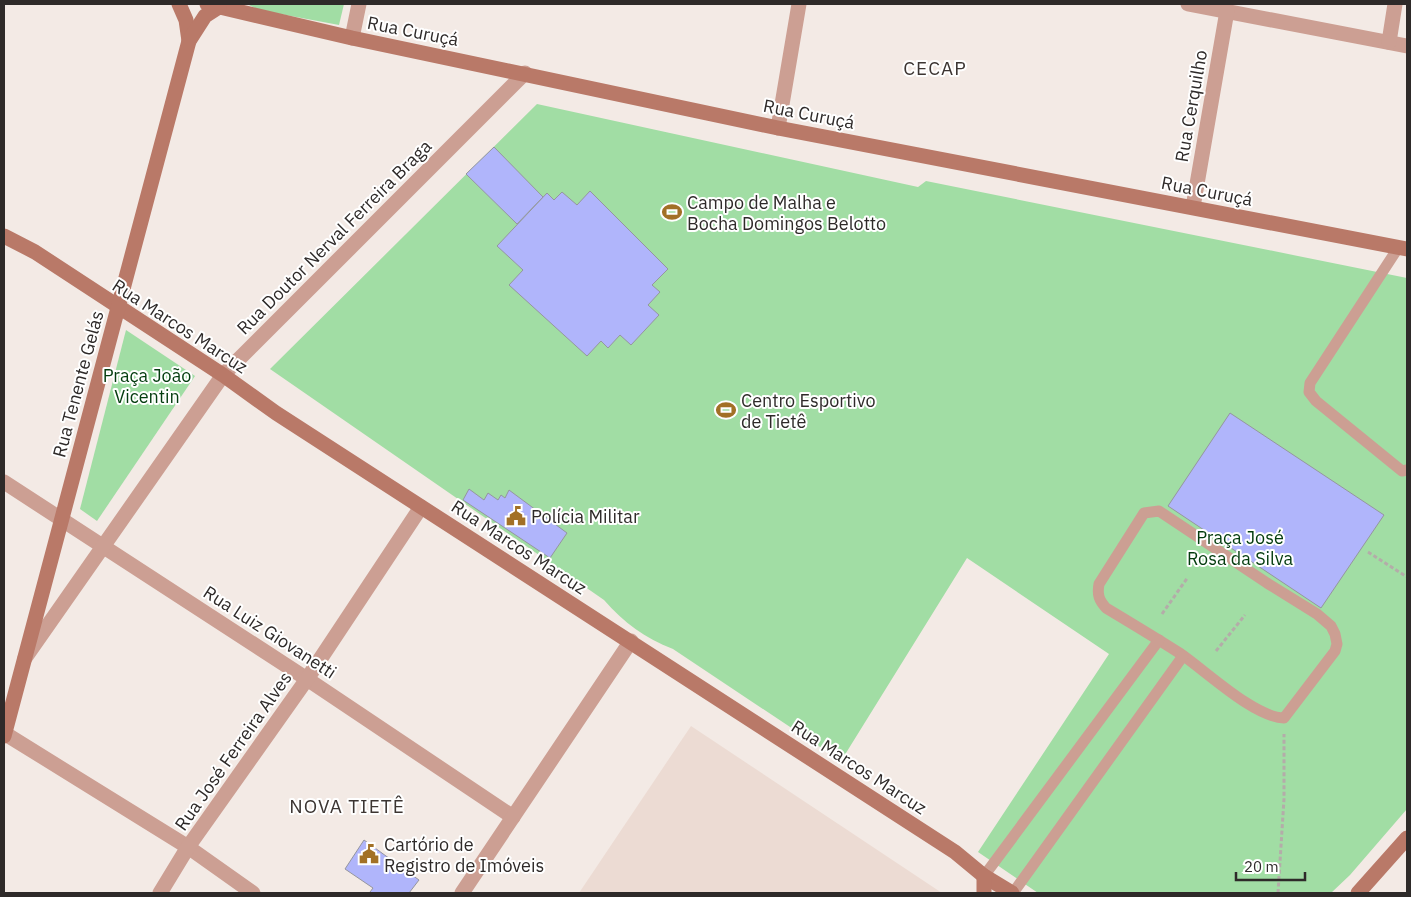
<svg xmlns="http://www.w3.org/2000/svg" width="1411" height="897" viewBox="0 0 1411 897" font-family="'IBM Plex Sans',sans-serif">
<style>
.built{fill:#ecdbd3}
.green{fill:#a1dda4}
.building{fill:#b0b5fb;stroke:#95969e}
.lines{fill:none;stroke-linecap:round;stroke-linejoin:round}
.path{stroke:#b4aca9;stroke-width:3;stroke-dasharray:4 2.5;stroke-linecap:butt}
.lane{stroke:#cc9f93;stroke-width:11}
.street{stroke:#cc9f93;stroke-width:15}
.secondary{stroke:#b97968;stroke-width:15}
.labels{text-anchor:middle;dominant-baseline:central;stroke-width:4;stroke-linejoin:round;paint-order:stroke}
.street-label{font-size:18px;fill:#2e2a29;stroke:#fff}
.poi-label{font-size:18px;fill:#2e2a29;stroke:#fff;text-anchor:start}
.park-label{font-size:18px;fill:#033c0e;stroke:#fff}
.neighbourhood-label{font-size:19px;letter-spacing:1px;fill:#3c3532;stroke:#fff}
</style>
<rect width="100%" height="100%" fill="#f3eae5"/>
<polygon class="built" points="691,726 942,893 579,893"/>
<g class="green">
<polygon points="247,4 344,4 339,25 259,10"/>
<path d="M537,104L918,187L926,181L1407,278V809L1350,875L1331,893H1038L978,852L1109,654L967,558L841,761L673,649C645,638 624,623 604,600L270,369Z"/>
<polygon points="126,330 195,376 97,521 80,509"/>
</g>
<g class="building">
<polygon points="494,147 543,197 517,224 466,174"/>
<polygon points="590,191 668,269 652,285 660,292 648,305 659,315 631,345 620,335 608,348 601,341 587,356 509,285 523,270 497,246 547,193 554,200 562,192 577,205"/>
<polygon points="1230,413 1384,515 1321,608 1168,506"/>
<polygon points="469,489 484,500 488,493 498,500 501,495 505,498 509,490 567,533 550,558 463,500"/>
<polygon points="364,840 419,880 409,893 373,893 370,892 373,888 345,869"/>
</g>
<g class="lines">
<g class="path">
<polyline points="1368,552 1407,577"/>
<polyline points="1162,614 1188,577"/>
<polyline points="1216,651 1245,615"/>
<polyline points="1278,893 1284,799 1284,734"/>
</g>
<g class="lane">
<polyline points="1398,248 1310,383 1309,392 1316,401 1402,471 1407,470"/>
<path d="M1159,511L1267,583L1317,614L1331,626L1335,634L1337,644L1335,651L1284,718C1254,717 1207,672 1181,654C1156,638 1131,623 1106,608C1099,600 1097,595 1099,584L1144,513Z"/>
<polyline points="984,876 1159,640"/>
<polyline points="1013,893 1183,656"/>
</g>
<g class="street">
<polyline points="1188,4 1407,46"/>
<polyline points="352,38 359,4"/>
<polyline points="1389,42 1395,4"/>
<polyline points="778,128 799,4"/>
<polyline points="1193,207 1227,11"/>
<polyline points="4,482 307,679 513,817"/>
<polyline points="25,658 223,375 525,73"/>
<polyline points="4,733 188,847 253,893"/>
<polyline points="160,893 188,847 307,679 421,507"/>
<polyline points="462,893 631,641"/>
</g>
<g class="secondary">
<polyline points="179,4 186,20 189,41"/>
<polyline points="207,4 352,38 778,128 1407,249"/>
<polyline points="4,236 35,252 223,375 276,413 955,852 984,876 1012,893"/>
<polyline points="4,736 189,41 205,16 219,7 218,4"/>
<polyline points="984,876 984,893"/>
<polyline points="1358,893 1407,838"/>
</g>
</g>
<defs>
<symbol id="stadium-bare" viewBox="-9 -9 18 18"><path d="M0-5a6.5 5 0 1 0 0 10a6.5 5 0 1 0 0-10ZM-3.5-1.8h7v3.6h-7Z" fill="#a27026" stroke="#fff" stroke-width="2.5" paint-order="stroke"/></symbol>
<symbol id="civic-bare" viewBox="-9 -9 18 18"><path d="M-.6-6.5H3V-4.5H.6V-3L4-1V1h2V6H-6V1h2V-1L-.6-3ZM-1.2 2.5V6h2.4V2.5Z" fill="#a27026" stroke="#fff" stroke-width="2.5" paint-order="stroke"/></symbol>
</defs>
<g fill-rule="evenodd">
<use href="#stadium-bare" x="658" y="198" width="28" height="28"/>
<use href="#stadium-bare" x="712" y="396" width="28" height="28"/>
<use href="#civic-bare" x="502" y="502" width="28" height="28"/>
<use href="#civic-bare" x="355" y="840" width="28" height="28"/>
</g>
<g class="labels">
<g class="street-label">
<text transform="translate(413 31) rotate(11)">Rua Curuçá</text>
<text transform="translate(1191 106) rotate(-80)">Rua Cerquilho</text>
<text transform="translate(809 114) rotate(11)">Rua Curuçá</text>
<text transform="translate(1207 191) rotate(11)">Rua Curuçá</text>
<text transform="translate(334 237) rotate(-45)">Rua Doutor Nerval Ferreira Braga</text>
<text transform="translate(180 326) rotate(33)">Rua Marcos Marcuz</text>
<text transform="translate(78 384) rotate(-75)">Rua Tenente Gelás</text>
<text transform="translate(519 547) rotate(33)">Rua Marcos Marcuz</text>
<text transform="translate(270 632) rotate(33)">Rua Luiz Giovanetti</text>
<text transform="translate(233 751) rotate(-55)">Rua José Ferreira Alves</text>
<text transform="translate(859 767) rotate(33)">Rua Marcos Marcuz</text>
</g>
<g class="poi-label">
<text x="687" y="202">Campo de Malha e<tspan x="687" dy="21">Bocha Domingos Belotto</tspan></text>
<text x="741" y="400">Centro Esportivo<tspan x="741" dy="21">de Tietê</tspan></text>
<text x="531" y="516">Polícia Militar</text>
<text x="384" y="844">Cartório de<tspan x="384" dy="21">Registro de Imóveis</tspan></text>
</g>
<g class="park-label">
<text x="147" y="375">Praça João<tspan x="147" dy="21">Vicentin</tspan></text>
<text x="1240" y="537">Praça José<tspan x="1240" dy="21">Rosa da Silva</tspan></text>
</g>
<g class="neighbourhood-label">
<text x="935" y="68">CECAP</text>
<text x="347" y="806">NOVA TIETÊ</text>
</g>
</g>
<rect width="1411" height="897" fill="none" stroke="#2e2a29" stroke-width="10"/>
<path d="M1236 872v8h69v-8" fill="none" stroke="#2e2a29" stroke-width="2.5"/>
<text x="1244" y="872" font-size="15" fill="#2e2a29" stroke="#ffffff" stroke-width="4" paint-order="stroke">20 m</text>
</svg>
